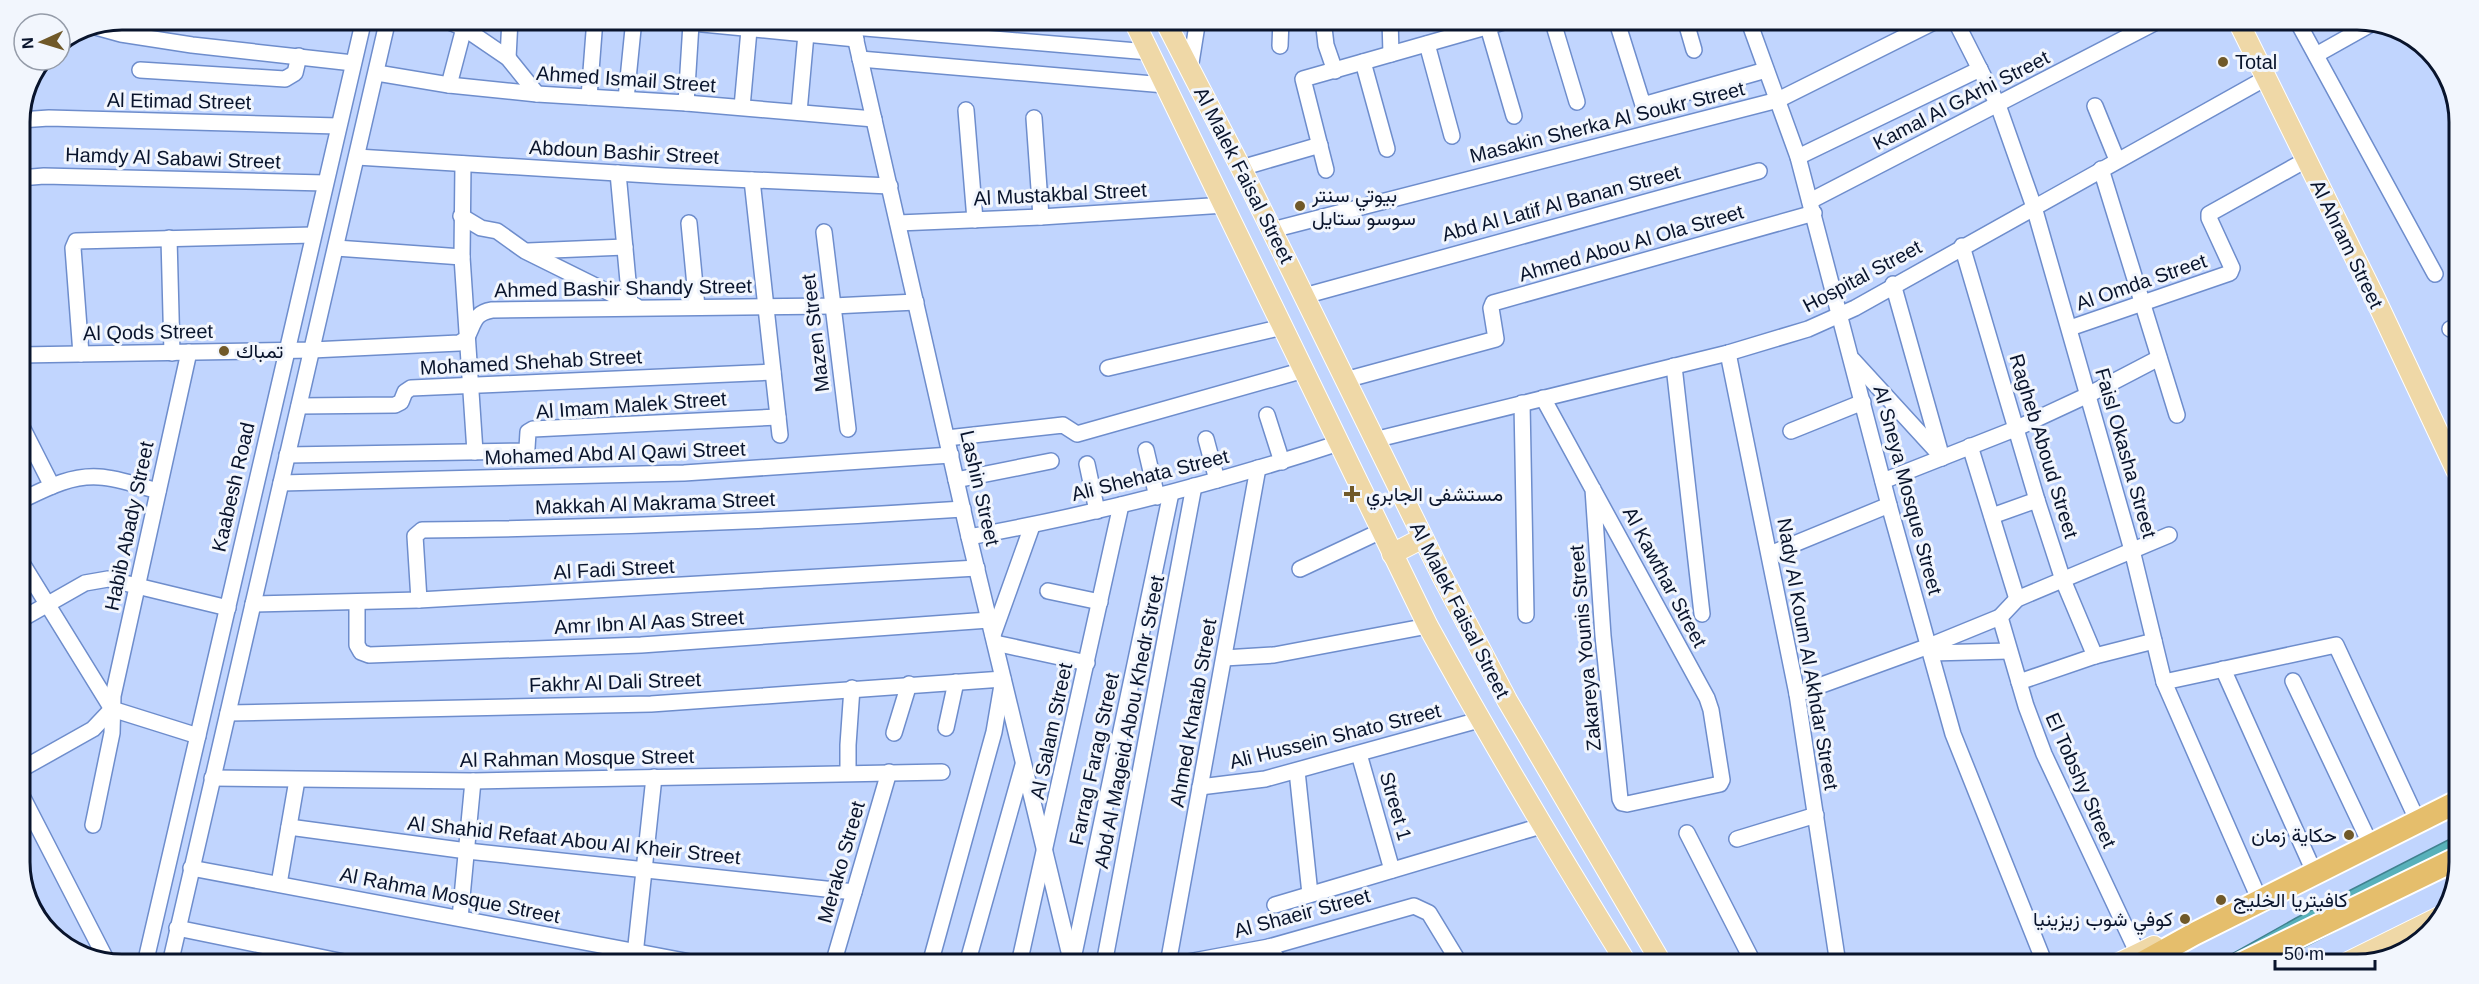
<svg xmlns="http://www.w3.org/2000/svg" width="2479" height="984" viewBox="0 0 2479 984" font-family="Helvetica,Vazirmatn,sans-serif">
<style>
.water{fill:#58b1ba;stroke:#40828f;stroke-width:1.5}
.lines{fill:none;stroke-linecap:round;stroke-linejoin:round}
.minor-casing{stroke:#6e8dcc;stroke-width:18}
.major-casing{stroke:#fff;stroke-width:22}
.highway-casing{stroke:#fff;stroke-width:26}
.minor{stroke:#fff;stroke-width:15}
.major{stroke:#efd8a7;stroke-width:20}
.highway{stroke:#e5be6c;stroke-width:22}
.poi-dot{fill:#705929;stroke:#f2f6fd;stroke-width:2}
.labels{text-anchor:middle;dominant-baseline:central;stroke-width:6;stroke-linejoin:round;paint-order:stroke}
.poi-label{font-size:20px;fill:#09142c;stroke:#f2f6fd;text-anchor:start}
.street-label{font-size:20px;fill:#09142c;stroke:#f2f6fd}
.rim{fill:none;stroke:#09142c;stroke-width:3}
</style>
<rect width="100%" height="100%" fill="#c1d5fe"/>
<polygon class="water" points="2452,838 2452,872 2271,964 2214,964 2296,918"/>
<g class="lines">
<defs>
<g id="minor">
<polyline points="442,19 464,28 508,58 537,94"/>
<polyline points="651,19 856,39"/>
<polyline points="851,19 969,537 1072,964"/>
<polyline points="1323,19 1326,45 1335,71"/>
<polyline points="1390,19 1391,54"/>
<polyline points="1552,19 1577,102"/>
<polyline points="1616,19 1643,105 1766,70"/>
<polyline points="1685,19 1694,50"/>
<polyline points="1748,19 1798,157 1889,505 1953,734 2045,964"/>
<polyline points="1952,19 1956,22 1998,105 2034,207 2132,550 2164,682 2257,894"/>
<polyline points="2296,19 2435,274"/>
<polyline points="92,26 121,34 192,45 353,63"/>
<polyline points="853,27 1149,52"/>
<polyline points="1488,27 1514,116"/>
<polyline points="1427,44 1452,136"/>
<polyline points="1280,46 1281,19"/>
<polyline points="2316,55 2373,23"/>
<polyline points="508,58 510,19"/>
<polyline points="860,59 1165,85"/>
<polyline points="1363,62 1387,149"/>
<polyline points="1190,69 1198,19"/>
<polyline points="140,70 285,79 295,73 299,56"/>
<polyline points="377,73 449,85 537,94 686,103 874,119"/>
<polyline points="449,85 464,28"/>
<polyline points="589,97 595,19"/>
<polyline points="626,99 634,19"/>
<polyline points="686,103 691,24"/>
<polyline points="2095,106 2117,160"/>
<polyline points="742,107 750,19"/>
<polyline points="966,110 975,220"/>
<polyline points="799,112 806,34"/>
<polyline points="1034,118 1041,217"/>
<polyline points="20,120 49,118 338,126"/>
<polyline points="357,157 665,176 890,186"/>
<polyline points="1798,157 1980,69"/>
<polyline points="463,164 462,257 475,452"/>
<polyline points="1241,168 1320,145"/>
<polyline points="2101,169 2177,415"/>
<polyline points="1326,170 1303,79 1514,19"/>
<polyline points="618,173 630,303"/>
<polyline points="20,178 44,176 325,183"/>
<polyline points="752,180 780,435"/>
<polyline points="1810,201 2162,19"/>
<polyline points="461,216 481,228 497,231 525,251 636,306"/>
<polyline points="689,223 697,307"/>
<polyline points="898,223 1041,217 1225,205"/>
<polyline points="1272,230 1778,100 1940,19"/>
<polyline points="824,232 848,429"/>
<polyline points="169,238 172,353"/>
<polyline points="1962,246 2037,500 2063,580 2095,656"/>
<polyline points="336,248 462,257"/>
<polyline points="528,251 625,247"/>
<polyline points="1893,284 1942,458"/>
<polyline points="1304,296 1759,171"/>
<polyline points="2070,328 2230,273 2232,268 2209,218 2209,214 2306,160"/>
<polyline points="2450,329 2457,326"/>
<polyline points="1728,353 1797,694 1838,964"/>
<polyline points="81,354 73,248 76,241 313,235"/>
<path d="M20,355L312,350L459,343L466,339C474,325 473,313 492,310L833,306L916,302"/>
<polyline points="1853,360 1940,455"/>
<polyline points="1674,366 1702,614"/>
<polyline points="1108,368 1283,327"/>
<polyline points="1345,380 1496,339 1491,308 1493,303 1814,213"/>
<polyline points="1543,398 1707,698 1711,710 1722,780 1720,784 1627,804 1622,803 1620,799 1603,636 1593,489"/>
<polyline points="1522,403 1526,615"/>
<polyline points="299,406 395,405 401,402 405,392 411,388 773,372"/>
<polyline points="1267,415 1282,462"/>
<polyline points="20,423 52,486"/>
<polyline points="1791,431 1863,402"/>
<polyline points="947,438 1063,425 1077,434 1304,370"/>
<polyline points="1206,439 1217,480"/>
<polyline points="1374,440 1728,353 1808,329 1855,308 2266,78"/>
<polyline points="1970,446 2017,599"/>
<polyline points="1146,450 1157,497"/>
<polyline points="287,455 523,451 527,448 528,432 533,429 778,417"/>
<polyline points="1087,464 1097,511"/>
<polyline points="956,480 1051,461"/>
<polyline points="1883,481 2015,429 2088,395 2159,358"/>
<polyline points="281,483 684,473 951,455"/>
<path d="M20,501C45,489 70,475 99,477C119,478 139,486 158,491"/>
<polyline points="1992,516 2037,500"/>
<path d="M969,537C1095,514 1218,483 1339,443"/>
<polyline points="1770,554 1889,505"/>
<polyline points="20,560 112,709 198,736"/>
<polyline points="1300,569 1381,531"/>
<polyline points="1048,591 1100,602"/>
<path d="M419,600L415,536L422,530C603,528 783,521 963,509"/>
<polyline points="357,603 357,645 361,652 369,655 641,645 989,620"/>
<polyline points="253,604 419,600 977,568"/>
<polyline points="2000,617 2026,706 2044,754 2138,954"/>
<polyline points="20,620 85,583 108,579 228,608"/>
<polyline points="993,635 1032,526"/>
<polyline points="995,643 1087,663"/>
<polyline points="1931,653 2009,651"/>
<polyline points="1224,658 1274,655 1428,626"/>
<polyline points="2223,669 2311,865"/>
<polyline points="2293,681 2367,837"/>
<polyline points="2019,682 2095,656 2154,641"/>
<polyline points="2164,682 2336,645 2414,813"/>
<polyline points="1797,694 1929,646 2000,617 2017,599 2169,535"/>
<polyline points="228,713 651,704 1003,679 994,732 930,964"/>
<polyline points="946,728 956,682"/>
<polyline points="894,733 909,684"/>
<polyline points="1359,754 1392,870"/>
<polyline points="20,770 93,729 112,709"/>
<polyline points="1297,771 1310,894"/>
<polyline points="848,773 848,745 852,688"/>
<polyline points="212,778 473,781 942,772"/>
<polyline points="1200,787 1265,779 1479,720"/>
<polyline points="20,792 107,961"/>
<polyline points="93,825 112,733 113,696 189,352"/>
<polyline points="289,827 467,851 854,892"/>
<polyline points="1687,833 1754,964"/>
<polyline points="1737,839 1816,815"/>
<polyline points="191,868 701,964"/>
<polyline points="279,884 297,780"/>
<polyline points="1275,905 1541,826"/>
<polyline points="34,908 44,927"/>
<polyline points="460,918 473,781"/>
<polyline points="177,928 354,964"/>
<polyline points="1269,947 1281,964"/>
<polyline points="1073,959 1171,493"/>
<polyline points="145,964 364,19"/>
<polyline points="170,964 388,19"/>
<polyline points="634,964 654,777"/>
<polyline points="833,964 889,772"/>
<polyline points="967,964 1023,765"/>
<polyline points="1019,964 1121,505"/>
<polyline points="1104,964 1194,486"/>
<polyline points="1168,964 1258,468"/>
<polyline points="1177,964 1269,947 1414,906 1429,913 1460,964"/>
</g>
<g id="major">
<path d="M1133,19L1428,626C1491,741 1558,853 1627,964"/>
<polyline points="1164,19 1241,168 1442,576 1507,700 1662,964"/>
<polyline points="2237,19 2373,294 2456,470"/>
<polyline points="1392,554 1423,538"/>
<polyline points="2117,964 2154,946"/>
<polyline points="2344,964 2439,917"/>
</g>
<g id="highway">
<polyline points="2140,964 2194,934 2453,804"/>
<polyline points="2241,964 2452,861"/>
</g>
</defs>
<use href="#minor" class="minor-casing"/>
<use href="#major" class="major-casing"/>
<use href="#highway" class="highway-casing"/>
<use href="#minor" class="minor"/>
<use href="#major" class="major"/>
<use href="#highway" class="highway"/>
</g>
<g class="poi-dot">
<circle cx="2223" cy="62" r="6"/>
<circle cx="1300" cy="206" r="6"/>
<circle cx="224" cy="351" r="6"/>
<path d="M1349 485h6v6h6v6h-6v6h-6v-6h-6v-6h6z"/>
<circle cx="2349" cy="835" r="6"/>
<circle cx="2221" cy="900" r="6"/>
<circle cx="2185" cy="919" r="6"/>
</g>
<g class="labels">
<g class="poi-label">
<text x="2235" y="62">Total</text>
<text x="1312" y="195">بيوتي سنتر<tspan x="1312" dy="23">سوسو ستايل</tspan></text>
<text x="236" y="351">تمباك</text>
<text x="1366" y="494">مستشفى الجابري</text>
<text x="2337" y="835" text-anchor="end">حكاية زمان</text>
<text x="2233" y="900">كافيتريا الخليج</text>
<text x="2173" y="919" text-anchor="end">كوفي شوب زيزينيا</text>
</g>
<g class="street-label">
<text transform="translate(626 79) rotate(4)">Ahmed Ismail Street</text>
<text transform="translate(1961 100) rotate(-27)">Kamal Al GArhi Street</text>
<text transform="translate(179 101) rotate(1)">Al Etimad Street</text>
<text transform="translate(1607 122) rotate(-14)">Masakin Sherka Al Soukr Street</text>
<text transform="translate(624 152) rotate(3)">Abdoun Bashir Street</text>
<text transform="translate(173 158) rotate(2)">Hamdy Al Sabawi Street</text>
<text transform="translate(1244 175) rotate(63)">Al Malek Faisal Street</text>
<text transform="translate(1060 194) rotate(-3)">Al Mustakbal Street</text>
<text transform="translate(1561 203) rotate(-15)">Abd Al Latif Al Banan Street</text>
<text transform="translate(1631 243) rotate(-16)">Ahmed Abou Al Ola Street</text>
<text transform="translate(2347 244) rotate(64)">Al Ahram Street</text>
<text transform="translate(1862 276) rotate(-28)">Hospital Street</text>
<text transform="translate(2141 282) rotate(-19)">Al Omda Street</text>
<text transform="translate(623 288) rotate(-1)">Ahmed Bashir Shandy Street</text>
<text transform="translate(148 332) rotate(-1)">Al Qods Street</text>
<text transform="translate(815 333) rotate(-97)">Mazen Street</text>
<text transform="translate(531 362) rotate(-3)">Mohamed Shehab Street</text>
<text transform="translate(631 405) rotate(-4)">Al Imam Malek Street</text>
<text transform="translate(2044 446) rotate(73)">Ragheb Aboud Street</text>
<text transform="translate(615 453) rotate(-2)">Mohamed Abd Al Qawi Street</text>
<text transform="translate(2126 453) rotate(74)">Faisl Okasha Street</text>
<text transform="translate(1150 475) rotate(-14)">Ali Shehata Street</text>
<text transform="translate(233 487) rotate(-77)">Kaabesh Road</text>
<text transform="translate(980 488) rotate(77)">Lashin Street</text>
<text transform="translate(1908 490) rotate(75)">Al Sneya Mosque Street</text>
<text transform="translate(655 503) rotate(-2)">Makkah Al Makrama Street</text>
<text transform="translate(129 526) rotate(-78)">Habib Abady Street</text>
<text transform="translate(614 569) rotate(-3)">Al Fadi Street</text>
<text transform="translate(1665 577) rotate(62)">Al Kawthar Street</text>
<text transform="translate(1460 610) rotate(63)">Al Malek Faisal Street</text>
<text transform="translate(649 622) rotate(-3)">Amr Ibn Al Aas Street</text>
<text transform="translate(1585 648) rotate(-95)">Zakareya Younis Street</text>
<text transform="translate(1808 654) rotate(80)">Nady Al Koum Al Akhdar Street</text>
<text transform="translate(615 682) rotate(-2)">Fakhr Al Dali Street</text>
<text transform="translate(1193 713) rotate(-80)">Ahmed Khatab Street</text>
<text transform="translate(1129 722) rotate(-79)">Abd Al Mageid Abou Khedr Street</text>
<text transform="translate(1051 731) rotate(-78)">Al Salam Street</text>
<text transform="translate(1335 736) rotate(-14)">Ali Hussein Shato Street</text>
<text transform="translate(577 758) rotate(-1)">Al Rahman Mosque Street</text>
<text transform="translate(1094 759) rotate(-78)">Farrag Farag Street</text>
<text transform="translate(2081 780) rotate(66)">El Tobshy Street</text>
<text transform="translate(1396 806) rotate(74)">Street 1</text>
<text transform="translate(574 840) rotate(6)">Al Shahid Refaat Abou Al Kheir Street</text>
<text transform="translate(841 862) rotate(-74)">Merako Street</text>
<text transform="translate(450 895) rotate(11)">Al Rahma Mosque Street</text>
<text transform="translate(1302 913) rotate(-15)">Al Shaeir Street</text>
</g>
</g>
<path d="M0 0H2479V984H0ZM122 30H2357A92 92 0 0 1 2449 122V862A92 92 0 0 1 2357 954H122A92 92 0 0 1 30 862V122A92 92 0 0 1 122 30Z" fill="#f2f6fd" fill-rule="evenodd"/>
<path class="rim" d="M122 30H2357A92 92 0 0 1 2449 122V862A92 92 0 0 1 2357 954H122A92 92 0 0 1 30 862V122A92 92 0 0 1 122 30Z"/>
<g transform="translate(42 42) rotate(266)"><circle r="28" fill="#f2f6fd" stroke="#959ca9" stroke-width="1.5"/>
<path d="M0-4.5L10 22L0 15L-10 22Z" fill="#705929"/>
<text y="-9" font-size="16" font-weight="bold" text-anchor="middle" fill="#09142c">N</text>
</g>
<path d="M2275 960v9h100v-9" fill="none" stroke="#09142c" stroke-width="3"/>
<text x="2284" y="960" font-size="18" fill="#09142c" stroke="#f2f6fd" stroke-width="4.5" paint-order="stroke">50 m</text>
</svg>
